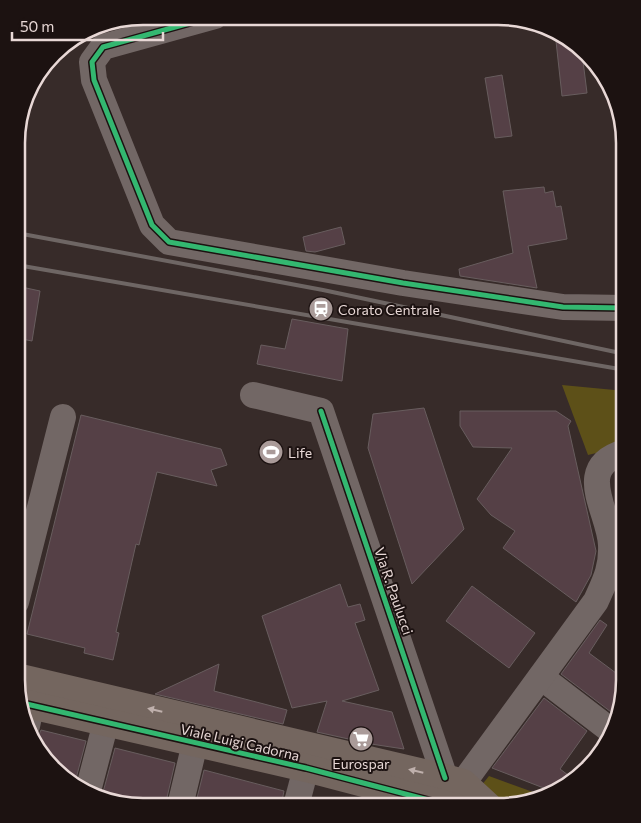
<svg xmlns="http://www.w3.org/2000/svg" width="641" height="823" viewBox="0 0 641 823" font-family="Commissioner,sans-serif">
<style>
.green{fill:#5d5018}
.building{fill:#554046;stroke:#685d5e}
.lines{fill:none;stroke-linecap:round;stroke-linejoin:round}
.minor{stroke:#726765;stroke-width:26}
.major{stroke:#74665f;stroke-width:28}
.rail{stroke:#6e6664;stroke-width:4}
.cycleway-casing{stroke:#1c1211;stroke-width:8}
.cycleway{stroke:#33b770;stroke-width:5}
.oneway{fill:#bfb0ac}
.labels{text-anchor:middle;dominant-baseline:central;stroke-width:4;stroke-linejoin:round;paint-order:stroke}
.poi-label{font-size:14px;fill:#e8d8d6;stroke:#1c1211;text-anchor:start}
.street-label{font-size:14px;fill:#e8d8d6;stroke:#1c1211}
.rim{fill:none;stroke:#e8d8d6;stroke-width:2.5}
</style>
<rect width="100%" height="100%" fill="#372b29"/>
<g class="green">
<polygon points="562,385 625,391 625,446 588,455"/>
<polygon points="489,776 544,796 498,807 477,791"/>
</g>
<g class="building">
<polygon points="555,32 569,38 582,53 587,93 562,96"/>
<polygon points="502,75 512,136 495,138 485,78"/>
<polygon points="544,187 545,193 553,191 556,207 561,206 567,239 528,246 537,288 460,276 459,269 513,253 503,191"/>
<polygon points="341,227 345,244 315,252 306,251 303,237"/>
<polygon points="17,286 40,291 32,341 17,338"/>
<polygon points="292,319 348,329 342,381 257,364 261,345 285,349"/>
<polygon points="424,408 464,529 412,584 368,448 373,414"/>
<polygon points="460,411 556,411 571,421 568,426 596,551 591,575 576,602 503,548 515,531 491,515 477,499 512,448 473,447 460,426"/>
<polygon points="81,415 221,449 227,465 211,470 217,486 157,472 139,545 136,544 116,632 119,633 113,660 84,653 85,648 27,634"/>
<polygon points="340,584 348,607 360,604 365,620 355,623 379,690 342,701 392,712 404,749 371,744 317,732 327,701 292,708 262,616"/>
<polygon points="472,586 535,633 509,668 446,621"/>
<polygon points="600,620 607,625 589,653 624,679 624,688 615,715 561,674"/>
<polygon points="219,664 214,691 287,710 283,724 155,694"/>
<polygon points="544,698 587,731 560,769 568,775 554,792 492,768"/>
<polygon points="41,730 86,741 74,786 35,743"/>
<polygon points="115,748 175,763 165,806 127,806 102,796"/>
<polygon points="204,770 284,791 281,806 195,806"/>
</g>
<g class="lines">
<g class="minor">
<polyline points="215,16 103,47 92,62 94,80 152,225 169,242 403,283 563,307 625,308"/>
<polyline points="253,395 321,411 445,778"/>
<polyline points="16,602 63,417"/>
<polyline points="541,677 610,730"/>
<polyline points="27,726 36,685"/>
<polyline points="88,791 106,722"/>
<path d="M453,804L463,783L596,601C605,581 612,568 611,545C610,512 572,467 625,452"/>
<polyline points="180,806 195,743"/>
<polyline points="296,806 306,768"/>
</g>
<g class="major">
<polyline points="16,677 445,778 463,783 489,807"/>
<polyline points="22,703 306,768 455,807"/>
</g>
<g class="rail">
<polyline points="17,233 323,290 625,354"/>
<polyline points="17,265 625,370"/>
</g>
<defs>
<g id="cycleway">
<polyline points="215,16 103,47 92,62 94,80 152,225 169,242 403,283 563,307 625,308"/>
<polyline points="321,411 445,778"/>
<polyline points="22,703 306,768 455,807"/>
</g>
</defs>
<use href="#cycleway" class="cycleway-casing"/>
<use href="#cycleway" class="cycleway"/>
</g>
<defs><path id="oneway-solid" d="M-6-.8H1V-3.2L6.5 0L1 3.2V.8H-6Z" transform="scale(1.25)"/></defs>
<g class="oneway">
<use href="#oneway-solid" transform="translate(155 710) rotate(-167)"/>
<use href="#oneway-solid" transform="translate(416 771) rotate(-167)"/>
</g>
<defs>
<symbol id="station-disc" viewBox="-11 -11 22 22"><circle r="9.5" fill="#aa9b99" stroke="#1c1211"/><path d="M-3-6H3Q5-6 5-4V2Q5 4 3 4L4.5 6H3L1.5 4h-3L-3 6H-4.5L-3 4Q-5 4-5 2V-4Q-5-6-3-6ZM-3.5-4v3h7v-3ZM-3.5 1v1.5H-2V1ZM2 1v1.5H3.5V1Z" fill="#fff"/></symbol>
<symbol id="stadium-disc" viewBox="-11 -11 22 22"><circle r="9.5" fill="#aa9b99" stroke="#1c1211"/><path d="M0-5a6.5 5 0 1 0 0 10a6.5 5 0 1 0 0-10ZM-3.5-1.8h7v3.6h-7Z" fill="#fff"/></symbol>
<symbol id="supermarket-disc" viewBox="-11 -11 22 22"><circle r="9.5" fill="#aa9b99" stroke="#1c1211"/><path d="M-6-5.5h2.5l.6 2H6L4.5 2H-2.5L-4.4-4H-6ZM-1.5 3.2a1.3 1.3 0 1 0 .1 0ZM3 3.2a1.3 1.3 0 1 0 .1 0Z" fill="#fff"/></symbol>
</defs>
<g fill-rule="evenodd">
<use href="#station-disc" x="307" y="295" width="28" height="28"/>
<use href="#stadium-disc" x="257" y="438" width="28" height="28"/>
<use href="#supermarket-disc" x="347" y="725" width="28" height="28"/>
</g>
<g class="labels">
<g class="poi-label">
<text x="338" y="309">Corato Centrale</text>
<text x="288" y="452">Life</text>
<text x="361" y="763" text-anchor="middle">Eurospar</text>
</g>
<g class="street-label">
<text transform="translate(394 591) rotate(71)">Via R. Paulucci</text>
<text transform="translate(240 742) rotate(13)">Viale Luigi Cadorna</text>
</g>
</g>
<path d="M0 0H641V823H0ZM143 25H498A118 118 0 0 1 616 143V680A118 118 0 0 1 498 798H143A118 118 0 0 1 25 680V143A118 118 0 0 1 143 25Z" fill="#1c1211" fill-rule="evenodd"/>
<path class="rim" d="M143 25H498A118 118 0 0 1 616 143V680A118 118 0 0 1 498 798H143A118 118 0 0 1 25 680V143A118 118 0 0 1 143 25Z"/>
<path d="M12 32v8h151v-8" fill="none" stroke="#e8d8d6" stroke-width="2.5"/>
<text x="20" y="32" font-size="15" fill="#e8d8d6" stroke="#1c1211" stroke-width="4" paint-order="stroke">50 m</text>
</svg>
